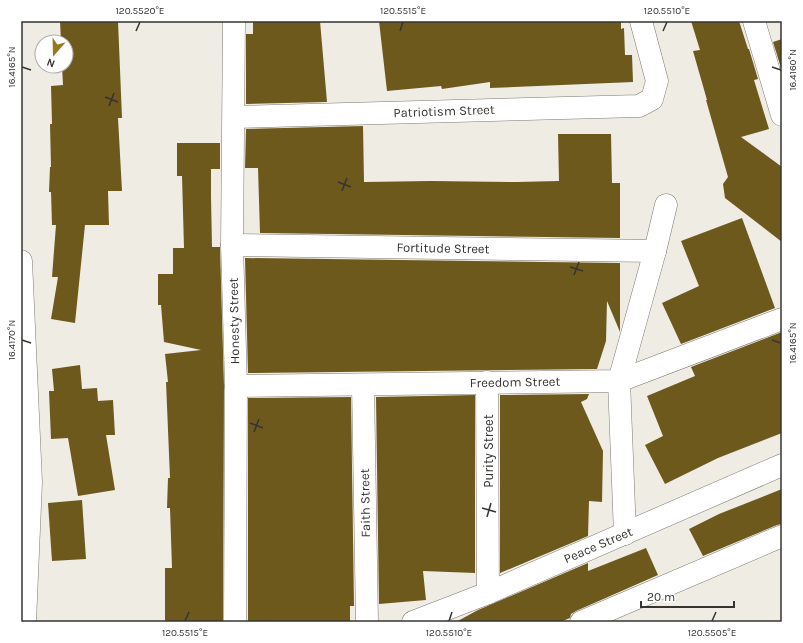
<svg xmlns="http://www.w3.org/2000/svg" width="803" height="643" viewBox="0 0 803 643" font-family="Karla,sans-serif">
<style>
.building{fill:#6e591d}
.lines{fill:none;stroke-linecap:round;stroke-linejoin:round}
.street-casing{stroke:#7d7a73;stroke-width:23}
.street{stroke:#fff;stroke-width:22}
.ticks{fill:none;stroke:#353431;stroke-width:1.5}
.labels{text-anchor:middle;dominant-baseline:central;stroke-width:4;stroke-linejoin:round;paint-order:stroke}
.street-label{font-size:13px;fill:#353431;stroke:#fff}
.neatline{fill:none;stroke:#353431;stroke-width:1.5}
.ticks-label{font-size:10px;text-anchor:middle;fill:#353431}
</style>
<rect width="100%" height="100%" fill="#efece4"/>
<g class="building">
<polygon points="60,21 118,21 122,118 118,118 122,191 108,191 109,225 85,225 75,323 51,319 58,277 52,277 56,225 52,225 51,192 49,192 50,167 51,167 50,124 52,124 51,86 63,85 62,66 66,66 66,42 61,42"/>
<polygon points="253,21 320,21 327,102 246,104 246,34 253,34"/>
<polygon points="379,21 621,21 621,29 624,28 625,55 632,55 633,82 490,88 490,82 442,89 441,86 387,91"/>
<polygon points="691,21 739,21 748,49 749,49 758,79 754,80 769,129 741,137 782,167 782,242 725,198 723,184 728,177 706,100 707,100 693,51 700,50"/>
<polygon points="782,39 782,71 773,42"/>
<polygon points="363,126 364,182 431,181 517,182 559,181 558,134 611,134 612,183 620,183 620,238 260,233 258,168 245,168 246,129"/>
<polygon points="177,143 220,143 220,169 211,169 211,197 212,247 220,247 224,386 223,622 165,622 165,568 172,568 170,508 167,508 168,478 170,478 166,382 168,382 165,354 201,350 164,342 161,305 158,305 158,274 173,274 173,248 184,248 182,176 177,176"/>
<polygon points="742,218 775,308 681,344 662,303 699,286 681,241"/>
<polygon points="245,258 620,263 620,332 607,301 606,341 597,369 248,373"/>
<polygon points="782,332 782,433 718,458 665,484 645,445 663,436 647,396 695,376 691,367"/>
<polygon points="80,365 82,389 97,388 98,401 113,400 115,435 106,435 115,490 78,496 68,438 51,439 49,391 54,391 52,369"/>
<polygon points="589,394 587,399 581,402 603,451 602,502 589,501 588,536 500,573 500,395"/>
<polygon points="475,395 475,573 423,571 426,600 379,604 376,397"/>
<polygon points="351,397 354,606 350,606 350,622 248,622 248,398"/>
<polygon points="782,489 782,524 777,525 703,556 689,529 719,514"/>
<polygon points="82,500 86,559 52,561 48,503"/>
<polygon points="646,548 658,575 576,611 571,614 570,618 560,622 456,622 478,610 588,563 588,571"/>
</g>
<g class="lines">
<defs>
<g id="street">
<polyline points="234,21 232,245 236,386 235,622"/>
<polyline points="754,21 782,115"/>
<polyline points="234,117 639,106 652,99 657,81 641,21"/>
<polyline points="232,245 655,251"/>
<polyline points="21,261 31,482 25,622"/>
<polyline points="487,382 488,593"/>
<polyline points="363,385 367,622"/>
<polyline points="236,386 619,381 782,319"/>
<polyline points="625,534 619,381 655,251 666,205"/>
<polyline points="413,622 488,593 782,465"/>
<polyline points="581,622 782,536"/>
</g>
</defs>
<use href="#street" class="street-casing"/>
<use href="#street" class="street"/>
</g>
<path class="ticks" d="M136,31L140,22M400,31L403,22M663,31L667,22M22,67L31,70M772,67L781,70M105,97L118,102M109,106L114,93M338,182L351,187M342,191L347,178M570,267L583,271M574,275L579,262M22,340L31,343M772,340L781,343M250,423L263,428M254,432L259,419M482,508L496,512M487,517L491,503M185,621L189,612M449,621L452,612M712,621L716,612"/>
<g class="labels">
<g class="street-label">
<text transform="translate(444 111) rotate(-2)">Patriotism Street</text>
<text transform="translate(443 248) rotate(1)">Fortitude Street</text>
<text transform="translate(234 321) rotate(-91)">Honesty Street</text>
<text transform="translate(515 382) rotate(-1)">Freedom Street</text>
<text transform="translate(488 451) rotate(-90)">Purity Street</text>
<text transform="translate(365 503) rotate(-91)">Faith Street</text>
<text transform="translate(598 545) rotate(-23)">Peace Street</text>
</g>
</g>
<rect width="803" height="643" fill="none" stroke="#ffffff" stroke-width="44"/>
<g transform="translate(54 54) rotate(200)"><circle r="19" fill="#ffffff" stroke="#aeaead"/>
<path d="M0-3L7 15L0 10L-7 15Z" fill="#957820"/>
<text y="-6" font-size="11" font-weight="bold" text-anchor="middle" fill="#353431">N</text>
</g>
<path d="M641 601v6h93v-6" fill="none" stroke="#353431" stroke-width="2"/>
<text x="647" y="601" font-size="12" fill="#353431" stroke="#ffffff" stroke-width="3" paint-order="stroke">20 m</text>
<rect x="22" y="22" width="759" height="599" class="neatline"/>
<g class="ticks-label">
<text x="140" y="14">120.5520°E</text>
<text x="403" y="14">120.5515°E</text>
<text x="667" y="14">120.5510°E</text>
<text transform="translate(11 67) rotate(-90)" y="4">16.4165°N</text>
<text transform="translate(792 70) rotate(-90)" y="4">16.4160°N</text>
<text transform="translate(11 340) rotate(-90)" y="4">16.4170°N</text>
<text transform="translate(792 343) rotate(-90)" y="4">16.4165°N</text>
<text x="185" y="636">120.5515°E</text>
<text x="449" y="636">120.5510°E</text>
<text x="712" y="636">120.5505°E</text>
</g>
</svg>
